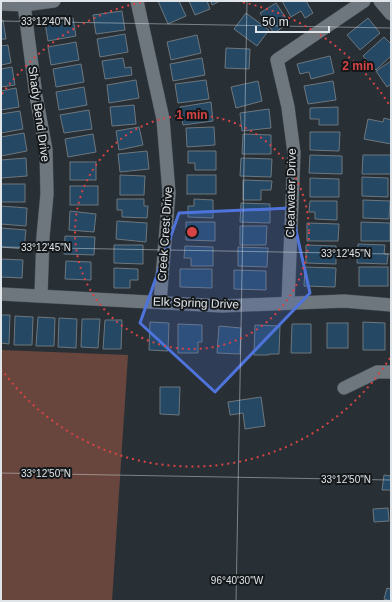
<svg xmlns="http://www.w3.org/2000/svg" width="392" height="602" viewBox="0 0 392 602" font-family="Helvetica,sans-serif">
<style>
.green{fill:#68463e}
.building{fill:#254965;stroke:#6d767d}
.lines{fill:none;stroke-linecap:round;stroke-linejoin:round}
.minor-casing{stroke:#474d53;stroke-width:14}
.minor{stroke:#6e777e;stroke-width:13}
.marked{fill:#4e74dc;fill-opacity:0.2;stroke:#4e74dc;stroke-width:3;stroke-linejoin:round}
.ticks{fill:none;stroke:#e0e5e9;stroke-width:1;stroke-opacity:0.45}
.ring{fill:none;stroke:#d84445;stroke-width:2;stroke-dasharray:2 4}
.labels{text-anchor:middle;dominant-baseline:central;stroke-width:4;stroke-linejoin:round;paint-order:stroke}
.street-label{font-size:12px;fill:#e0e5e9;stroke:#14181a}
.ticks-label{font-size:10px;text-anchor:middle;fill:#e0e5e9;stroke:#14181a;stroke-width:4;stroke-linejoin:round;paint-order:stroke}
.centre{fill:#d84445;stroke:#14181a;stroke-width:2}
.ring-label{font-size:12px;text-anchor:middle;font-weight:bold;fill:#d84445;stroke:#14181a;stroke-width:4;stroke-linejoin:round;paint-order:stroke}
</style>
<rect width="100%" height="100%" fill="#283036"/>
<polygon class="green" points="1,350 128,355 112,601 1,601"/>
<g class="building">
<polygon points="158,1 179,1 186,16 168,24"/>
<polygon points="189,1 207,1 210,9 195,15"/>
<polygon points="211,1 220,1 212,5"/>
<polygon points="282,1 306,1 313,13 305,18 301,11 291,17"/>
<polygon points="276,3 289,23 274,33 260,13"/>
<polygon points="122,11 125,30 96,34 93,15"/>
<polygon points="246,13 269,30 257,46 234,29"/>
<polygon points="73,18 76,36 48,41 45,23"/>
<polygon points="368,18 380,33 360,50 347,35"/>
<polygon points="3,20 6,39 1,39 1,21"/>
<polygon points="125,34 128,52 100,57 97,39"/>
<polygon points="197,35 201,53 171,60 167,42"/>
<polygon points="384,37 391,44 391,56 376,70 363,56"/>
<polygon points="76,42 79,60 51,65 48,47"/>
<polygon points="8,45 11,63 1,65 1,46"/>
<polygon points="226,48 250,49 249,69 225,68"/>
<polygon points="330,56 334,73 311,79 309,72 300,74 297,64"/>
<polygon points="123,58 125,68 131,67 132,75 105,79 102,61"/>
<polygon points="202,58 205,75 173,81 170,64"/>
<polygon points="391,61 391,84 387,87 376,71"/>
<polygon points="81,64 84,82 56,87 53,69"/>
<polygon points="12,67 15,85 1,87 1,69"/>
<polygon points="136,80 139,98 109,103 107,85"/>
<polygon points="206,80 209,99 178,103 175,84"/>
<polygon points="258,81 262,101 236,108 231,87"/>
<polygon points="333,81 336,100 308,104 304,86"/>
<polygon points="84,87 87,105 59,110 56,92"/>
<polygon points="16,88 19,107 1,110 1,91"/>
<polygon points="211,102 213,121 183,125 180,107"/>
<polygon points="134,105 136,124 112,126 110,107"/>
<polygon points="338,107 338,125 319,125 319,119 310,119 310,108"/>
<polygon points="269,109 271,128 242,131 240,113"/>
<polygon points="89,110 92,129 64,133 60,115"/>
<polygon points="20,111 23,129 1,133 1,114"/>
<polygon points="384,118 391,120 391,144 364,139 368,119 383,122"/>
<polygon points="139,127 143,145 119,150 116,131"/>
<polygon points="214,127 215,145 187,147 186,128"/>
<polygon points="310,132 340,132 339,151 310,150"/>
<polygon points="24,133 27,151 1,156 1,137"/>
<polygon points="93,134 96,152 68,157 65,139"/>
<polygon points="243,134 271,135 271,154 242,154"/>
<polygon points="147,151 149,169 120,172 118,154"/>
<polygon points="188,151 216,151 216,170 195,170 195,163 188,163"/>
<polygon points="310,155 342,156 342,174 309,173"/>
<polygon points="363,155 391,155 391,174 362,174"/>
<polygon points="26,158 27,176 1,178 1,160"/>
<polygon points="241,158 272,159 271,177 240,176"/>
<rect x="70" y="162" width="26" height="18"/>
<polygon points="120,175 145,176 144,195 120,195"/>
<rect x="187" y="175" width="29" height="19"/>
<polygon points="362,177 388,178 388,197 362,196"/>
<polygon points="310,178 339,179 339,197 310,197"/>
<polygon points="243,180 272,181 271,190 261,190 261,200 243,200"/>
<rect x="1" y="184" width="24" height="18"/>
<rect x="70" y="186" width="28" height="19"/>
<polygon points="117,199 144,199 144,206 148,206 147,218 122,217 122,210 117,210"/>
<polygon points="194,199 213,200 213,218 188,217 188,206 194,206"/>
<polygon points="363,200 390,201 389,219 363,218"/>
<polygon points="310,201 337,201 337,220 315,219 315,212 309,212"/>
<polygon points="241,203 270,204 270,223 240,222"/>
<polygon points="1,206 27,208 26,226 1,224"/>
<polygon points="70,211 96,214 94,232 69,230"/>
<polygon points="117,221 147,223 146,242 116,239"/>
<polygon points="186,222 215,222 215,241 186,240"/>
<polygon points="361,222 390,223 390,241 361,241"/>
<polygon points="307,223 339,224 338,241 307,241"/>
<polygon points="240,226 267,226 266,245 240,245"/>
<polygon points="1,228 26,230 24,249 1,247"/>
<polygon points="65,236 95,237 94,255 64,254"/>
<polygon points="358,244 385,245 384,254 388,254 387,264 357,263"/>
<polygon points="114,245 143,245 143,264 114,263"/>
<polygon points="306,245 336,246 336,264 306,263"/>
<polygon points="185,246 213,247 213,266 191,266 191,258 184,258"/>
<polygon points="238,247 268,248 267,267 238,266"/>
<polygon points="1,259 23,260 22,278 1,277"/>
<polygon points="66,261 91,262 91,280 65,279"/>
<polygon points="305,267 336,268 335,287 304,286"/>
<rect x="359" y="267" width="29" height="19"/>
<polygon points="114,268 138,269 138,280 130,280 130,288 114,288"/>
<polygon points="180,269 212,269 212,288 180,287"/>
<polygon points="234,270 266,271 266,290 234,289"/>
<polygon points="1,315 10,315 9,344 1,343"/>
<polygon points="15,316 33,317 32,345 14,345"/>
<polygon points="38,317 55,318 54,346 36,346"/>
<polygon points="59,318 77,319 76,348 58,347"/>
<polygon points="82,319 100,319 98,348 81,347"/>
<polygon points="105,320 122,320 121,349 103,349"/>
<polygon points="150,322 169,323 168,351 149,350"/>
<polygon points="363,322 385,323 385,350 363,350"/>
<rect x="327" y="323" width="21" height="25"/>
<polygon points="178,324 202,325 202,342 198,342 198,353 178,353"/>
<polygon points="292,324 311,324 311,353 291,353"/>
<polygon points="255,325 280,326 279,354 269,354 269,355 254,355"/>
<polygon points="219,326 241,328 240,354 217,353"/>
<polygon points="160,387 180,387 179,415 160,414"/>
<polygon points="261,397 265,426 245,429 243,413 230,415 228,402"/>
<polygon points="384,475 391,476 391,490 382,490"/>
<polygon points="388,508 389,521 374,522 373,509"/>
<polygon points="387,588 391,589 391,601 384,599"/>
</g>
<g class="lines">
<defs>
<g id="minor">
<polyline points="137,1 163,119 169,193 160,302"/>
<polyline points="380,1 391,14"/>
<polyline points="1,4 24,5 54,1"/>
<polyline points="24,5 36,96 46,150 47,194 43,237 41,295"/>
<polyline points="1,294 222,306 344,301 391,305"/>
<polyline points="288,303 294,153 288,107 277,60 364,1"/>
<polyline points="344,388 377,372 391,372"/>
</g>
</defs>
<use href="#minor" class="minor-casing"/>
<use href="#minor" class="minor"/>
</g>
<path class="marked" d="M291,208L310,293L215,392L140,323L179,213Z"/>
<path class="ticks" d="M1,21L391,28M1,247L391,254M1,473L391,480M236,601L247,1"/>
<g class="ring">
<circle cx="192" cy="232" r="117"/>
<path d="M390 358A235 235 0 0 1 2 370M2 94A235 235 0 0 1 147 1M237 1A235 235 0 0 1 390 106"/>
</g>
<g class="labels">
<g class="street-label">
<text transform="translate(39 114) rotate(82)">Shady Bend Drive</text>
<text transform="translate(291 193) rotate(-89)">Clearwater Drive</text>
<text transform="translate(165 234) rotate(-86)">Creek Crest Drive</text>
<text transform="translate(196 303) rotate(2)">Elk Spring Drive</text>
</g>
</g>
<g class="ticks-label">
<text x="46" y="25">33°12'40"N</text>
<text x="46" y="251">33°12'45"N</text>
<text x="346" y="257">33°12'45"N</text>
<text x="46" y="477">33°12'50"N</text>
<text x="346" y="483">33°12'50"N</text>
<text x="237" y="584">96°40'30"W</text>
</g>
<circle cx="192" cy="232" r="6" class="centre"/>
<g class="ring-label">
<text x="358" y="70">2 min</text>
<text x="192" y="119">1 min</text>
</g>
<rect width="392" height="602" fill="none" stroke="#e0e5e9" stroke-width="4"/>
<path d="M256 26v6h73v-6" fill="none" stroke="#e0e5e9" stroke-width="2"/>
<text x="262" y="26" font-size="12" fill="#e0e5e9" stroke="#14181a" stroke-width="3" paint-order="stroke">50 m</text>
</svg>
